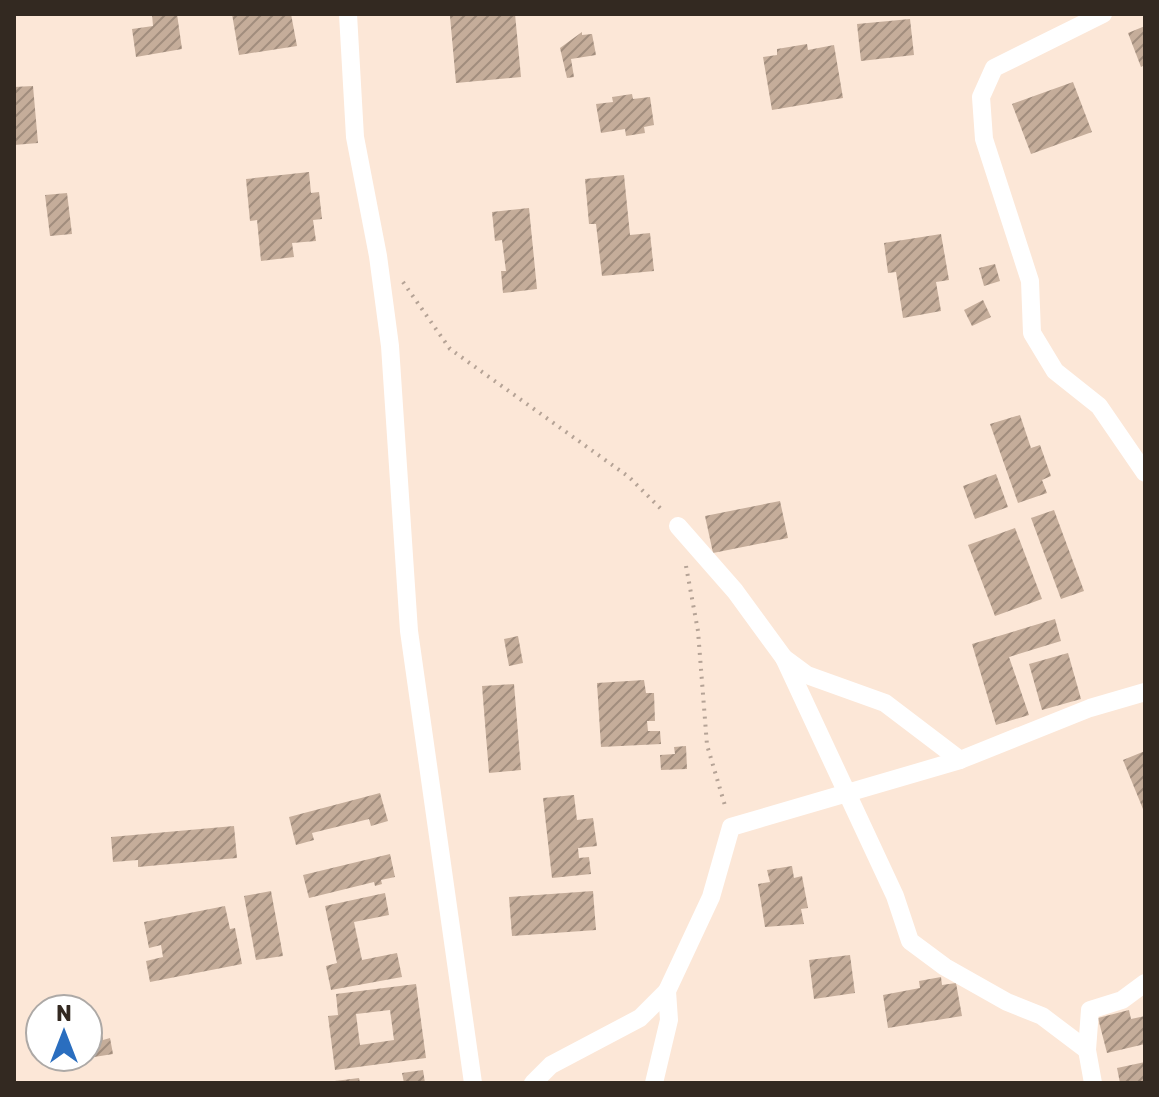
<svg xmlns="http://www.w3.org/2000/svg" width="1159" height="1097" viewBox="0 0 1159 1097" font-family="Rubik,sans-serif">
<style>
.building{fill:url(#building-hatch);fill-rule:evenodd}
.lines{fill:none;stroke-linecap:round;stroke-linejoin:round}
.path{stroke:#b5a396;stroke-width:4;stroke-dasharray:2 6;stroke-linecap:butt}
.street{stroke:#fff;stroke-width:18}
</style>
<defs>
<pattern id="building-hatch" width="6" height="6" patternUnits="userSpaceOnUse" patternTransform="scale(2)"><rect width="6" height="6" fill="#c5ad9a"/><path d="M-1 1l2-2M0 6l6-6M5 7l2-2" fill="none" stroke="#a18d7d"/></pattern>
</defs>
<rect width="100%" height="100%" fill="#fce7d7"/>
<g class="building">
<polygon points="152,14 177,14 182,49 136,57 132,29 153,26"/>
<polygon points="232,14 291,14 297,46 239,55"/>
<polygon points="474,14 515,14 521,77 456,83 450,16"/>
<polygon points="910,19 914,55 861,61 857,24"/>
<polygon points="1145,26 1145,65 1141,67 1128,33"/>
<polygon points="582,32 582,35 592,34 596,55 571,59 574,77 567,78 560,48"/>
<polygon points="807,44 808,50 834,45 843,98 772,110 763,57 777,55 777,49"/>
<polygon points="1073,82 1092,132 1031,154 1012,104"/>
<polygon points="33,86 38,143 14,145 14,87"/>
<polygon points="632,94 633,99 650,97 654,125 644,127 645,133 626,136 625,129 601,133 596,104 613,102 612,97"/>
<polygon points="309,172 311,193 319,192 322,219 313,220 316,241 292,243 294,257 261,261 257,220 250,221 246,179"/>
<polygon points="624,175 630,235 650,233 654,271 602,276 596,224 589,224 585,179"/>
<polygon points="67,193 72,234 50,236 45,195"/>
<polygon points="529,208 537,289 503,293 501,271 506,271 502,240 495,241 492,212"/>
<polygon points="941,234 949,280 936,282 941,311 903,318 896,272 888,273 884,243"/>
<polygon points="995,264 1000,281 984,286 979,268"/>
<polygon points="983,300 991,317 972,326 964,310"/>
<polygon points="1020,415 1031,448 1040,445 1051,476 1042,480 1047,493 1018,503 990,424"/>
<polygon points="996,474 1008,507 975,519 963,486"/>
<polygon points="780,501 788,538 713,553 705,516"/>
<polygon points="1054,510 1084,591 1061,599 1031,518"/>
<polygon points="1015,528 1042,599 995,616 968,545"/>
<polygon points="1055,619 1061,641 1009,657 1029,715 996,725 972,644"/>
<polygon points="518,636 523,663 509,666 504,639"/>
<polygon points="1068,653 1081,699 1042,710 1029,664"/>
<polygon points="644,680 646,693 654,693 655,721 647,721 648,731 660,731 661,744 601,747 597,683"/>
<polygon points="514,684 521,770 489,773 482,686"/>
<polygon points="686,746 687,769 661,770 660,755 675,754 674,747"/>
<polygon points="1145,751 1145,814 1123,760"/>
<polygon points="380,793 388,821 371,826 369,819 312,833 314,840 296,845 289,817"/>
<polygon points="574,795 577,820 593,818 597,846 578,848 579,858 589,857 591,874 552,878 543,798"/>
<polygon points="234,826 237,858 138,867 138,860 113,862 111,837"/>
<polygon points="390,854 395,877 381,880 382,884 375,886 374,882 309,898 303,875"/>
<polygon points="792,866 794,878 802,876 808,908 801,909 804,924 765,927 758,884 770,882 767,870"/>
<polygon points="271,891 283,956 256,960 244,896"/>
<polygon points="593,891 596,930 512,936 509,897"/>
<polygon points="385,893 389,915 354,922 362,960 397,953 402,977 331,990 326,966 337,963 325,906"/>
<polygon points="225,906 230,929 235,928 242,964 150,982 146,961 163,957 161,945 149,948 144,922"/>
<polygon points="850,955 855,993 814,999 809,960"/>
<polygon points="941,977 942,985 956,983 962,1016 888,1028 883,995 920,988 919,981"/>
<path d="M416,984L426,1058L335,1070L328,1016L338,1015L336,994ZM390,1010L394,1040L360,1045L356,1014Z"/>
<polygon points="1129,1010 1131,1019 1145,1016 1145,1044 1107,1053 1098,1018"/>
<polygon points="100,1021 103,1040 110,1038 113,1054 88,1058 88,1023"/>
<polygon points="1145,1062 1145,1083 1120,1083 1117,1068"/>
<polygon points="423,1070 425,1083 404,1083 402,1073"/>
<polygon points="359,1078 360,1083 335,1083 335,1081"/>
</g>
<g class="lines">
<g class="path">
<polyline points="403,282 450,349 629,477 664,512"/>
<polyline points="686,566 698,631 707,745 726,809"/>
</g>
<g class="street">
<polyline points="348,14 355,137 378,256 390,346 409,631 473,1083"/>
<polyline points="1103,14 994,68 981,97 984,139 1030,281 1032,333 1055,371 1099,406 1145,473"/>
<polyline points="678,526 735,591 784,658 807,675 885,703 960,760"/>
<polyline points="784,658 895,896 910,941 945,967 1007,1002 1042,1016 1087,1050"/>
<polyline points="533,1083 551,1065 640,1018 667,991"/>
<polyline points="654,1083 669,1020 667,991 711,897 731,827 960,760 1090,708 1145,692"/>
<polyline points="1093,1083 1087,1050 1090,1010 1122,1000 1145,983"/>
</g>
</g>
<rect width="1159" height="1097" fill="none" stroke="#332921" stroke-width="32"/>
<g transform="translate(64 1033)"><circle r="38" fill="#ffffff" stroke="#ada9a6" stroke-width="2"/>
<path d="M0-6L14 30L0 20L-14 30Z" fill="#2a6ebf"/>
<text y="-12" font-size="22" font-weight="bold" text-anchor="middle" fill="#332921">N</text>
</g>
</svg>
